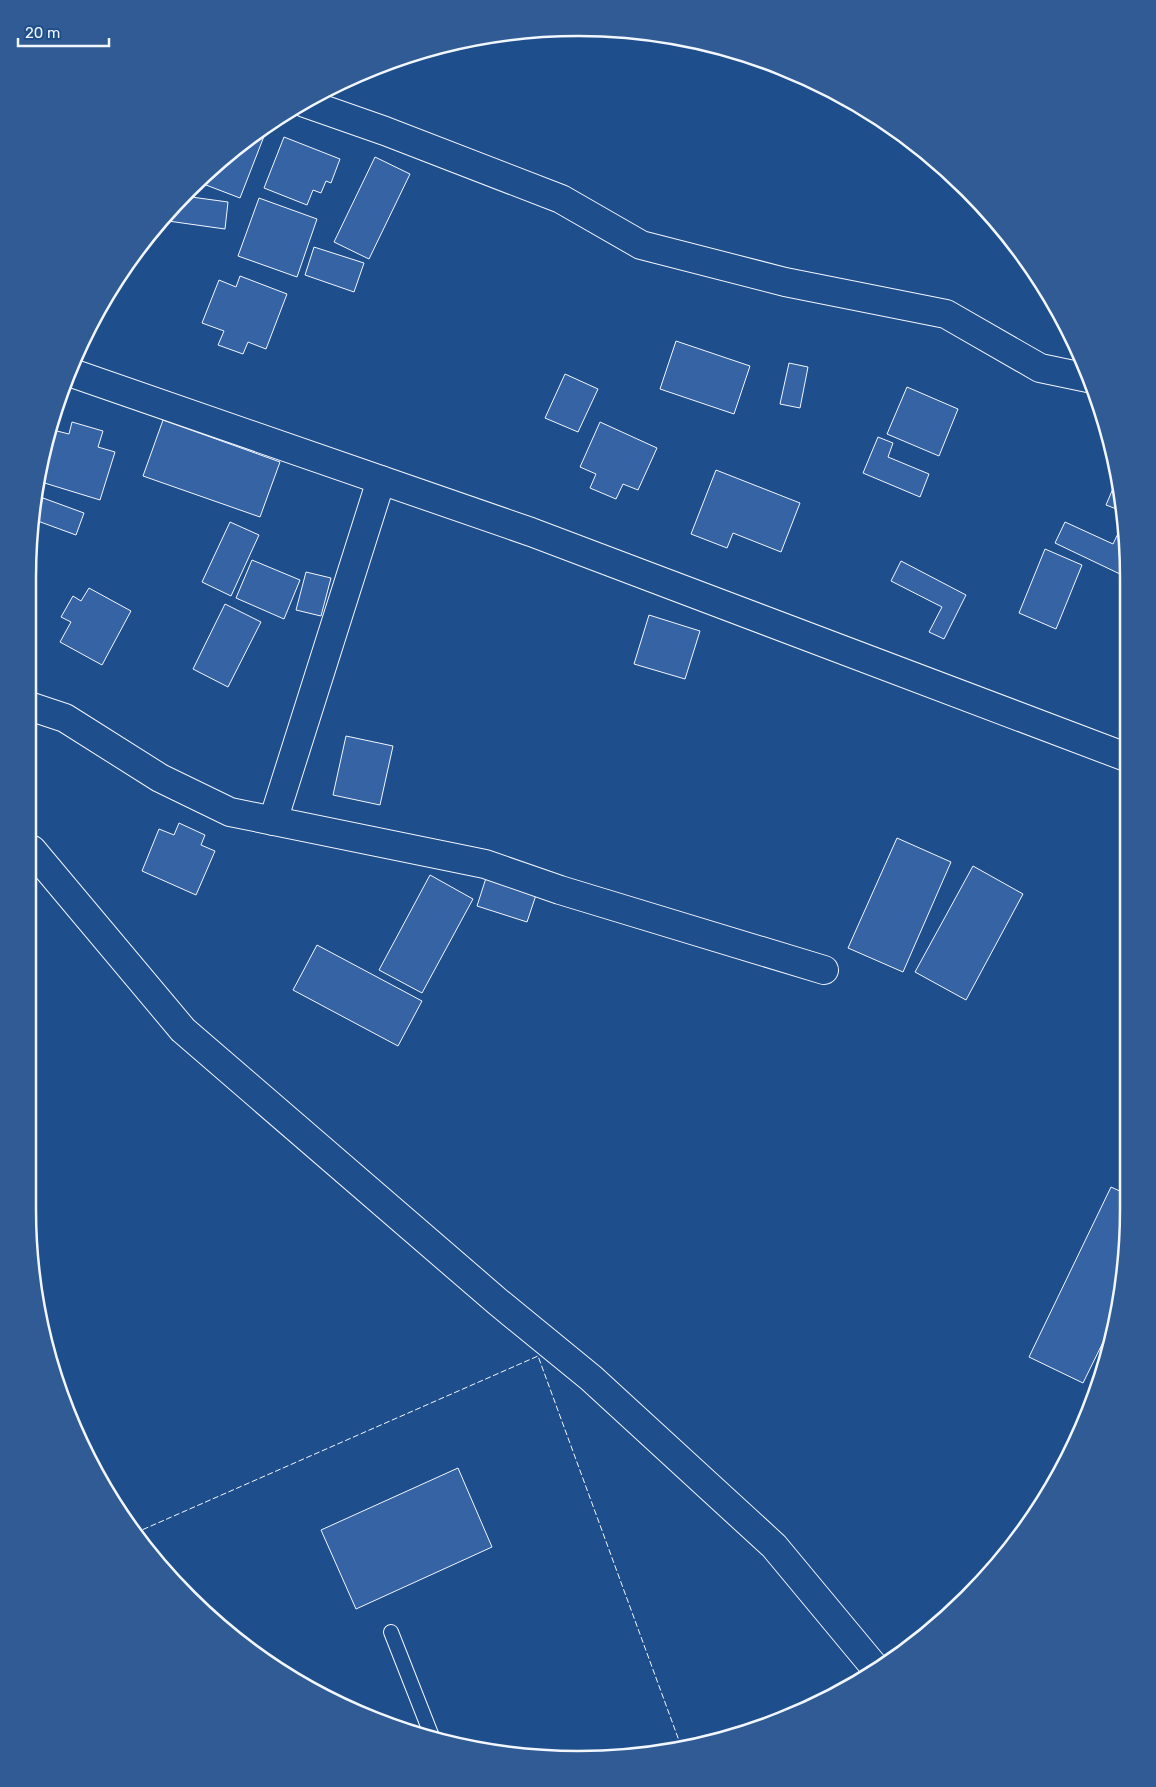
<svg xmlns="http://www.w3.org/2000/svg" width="1156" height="1787" viewBox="0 0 1156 1787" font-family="Rubik,sans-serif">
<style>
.building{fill:#3563a3;stroke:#f2f6ff}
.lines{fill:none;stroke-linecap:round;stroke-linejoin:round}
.service-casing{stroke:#f2f6ff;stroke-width:16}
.minor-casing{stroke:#f2f6ff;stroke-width:30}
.tertiary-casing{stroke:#f2f6ff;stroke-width:30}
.service{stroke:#1f4e8c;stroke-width:14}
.minor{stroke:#1f4e8c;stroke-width:28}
.tertiary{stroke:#1f4e8c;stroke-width:28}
.fence{stroke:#f2f6ff;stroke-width:1;stroke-dasharray:6 2.5;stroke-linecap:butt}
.rim{fill:none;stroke:#f2f6ff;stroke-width:2.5}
</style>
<rect width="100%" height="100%" fill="#1f4e8c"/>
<g class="building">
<polygon points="268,126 240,198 206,185 213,170 243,141"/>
<polygon points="284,137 340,159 331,183 326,181 321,193 313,190 307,205 264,188"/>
<polygon points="375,157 410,174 369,259 334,242"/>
<polygon points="184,196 228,202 225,229 168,221 169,210"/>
<polygon points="259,198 317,219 297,277 238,256"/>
<polygon points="314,247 364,263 354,292 305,275"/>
<polygon points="240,276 287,294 266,349 248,342 243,354 218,345 224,331 202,323 219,280 236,287"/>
<polygon points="676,341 750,366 734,414 660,389"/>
<polygon points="789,363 808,367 800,408 780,404"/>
<polygon points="565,374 598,389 578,432 545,418"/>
<polygon points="907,387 958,409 939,456 887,434"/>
<polygon points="163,420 280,462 260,517 143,476"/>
<polygon points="72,422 103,431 98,447 115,452 100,500 38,481 53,430 69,434"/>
<polygon points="600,422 657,448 638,490 623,484 616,499 590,488 596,474 580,467"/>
<polygon points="878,437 893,443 888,457 929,474 920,497 863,473"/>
<polygon points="716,470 800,503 781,552 733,533 727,548 691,534"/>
<polygon points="1117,479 1122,511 1106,505"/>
<polygon points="43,498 84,513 76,535 35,520"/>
<polygon points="230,522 259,535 231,596 202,582"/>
<polygon points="1065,522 1113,544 1123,523 1124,524 1127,542 1127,558 1120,574 1055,543"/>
<polygon points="1045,549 1082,565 1056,629 1019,613"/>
<polygon points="252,560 300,580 284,619 236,598"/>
<polygon points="901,561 966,595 944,639 929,632 942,607 891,581"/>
<polygon points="306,572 331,578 321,616 296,610"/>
<polygon points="89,588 131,611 102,665 60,642 71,622 61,617 73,596 81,601"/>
<polygon points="225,604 261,622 228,687 193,669"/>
<polygon points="649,615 700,631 685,679 634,664"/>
<polygon points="346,736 393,746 380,805 333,795"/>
<polygon points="179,823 205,835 201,845 215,851 196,895 142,871 159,829 174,835"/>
<polygon points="897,838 951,862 903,972 848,948"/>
<polygon points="973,866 1023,894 966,1000 915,972"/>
<polygon points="430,875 473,899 422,993 379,970"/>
<polygon points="486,878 536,895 527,922 477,906"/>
<polygon points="317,945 422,1001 398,1046 293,990"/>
<polygon points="1111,1187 1124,1193 1124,1281 1113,1322 1083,1383 1029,1357"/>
<polygon points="458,1468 492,1547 356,1609 321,1530"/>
</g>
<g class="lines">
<defs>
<polyline id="service" points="391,1632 433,1739"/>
<g id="minor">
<polyline points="305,103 385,131 561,199 641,245 785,282 946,314 1040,368 1088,378"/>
<polyline points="69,372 531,532 1126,757"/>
<polyline points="32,707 65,718 160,778 230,812 485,864 560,890 824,970"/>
<polyline points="273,821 381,480"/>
</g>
<polyline id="tertiary" points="32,850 183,1030 498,1302 591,1378 774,1546 877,1670"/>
</defs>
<use href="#service" class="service-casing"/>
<use href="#minor" class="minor-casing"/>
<use href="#tertiary" class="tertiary-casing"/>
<use href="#service" class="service"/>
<use href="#minor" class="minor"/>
<use href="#tertiary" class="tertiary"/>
<polyline class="fence" points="135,1533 538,1356 681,1746"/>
</g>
<path d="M0 0H1156V1787H0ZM578 36H578A542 542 0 0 1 1120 578V1209A542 542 0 0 1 578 1751H578A542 542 0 0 1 36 1209V578A542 542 0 0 1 578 36Z" fill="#305b95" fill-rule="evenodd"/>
<path class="rim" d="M578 36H578A542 542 0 0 1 1120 578V1209A542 542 0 0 1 578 1751H578A542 542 0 0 1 36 1209V578A542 542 0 0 1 578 36Z"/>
<path d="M18 38v8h91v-8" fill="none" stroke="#f2f6ff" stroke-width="2.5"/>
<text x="25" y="38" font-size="15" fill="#f2f6ff" stroke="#1f4e8c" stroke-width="4" paint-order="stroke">20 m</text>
</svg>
